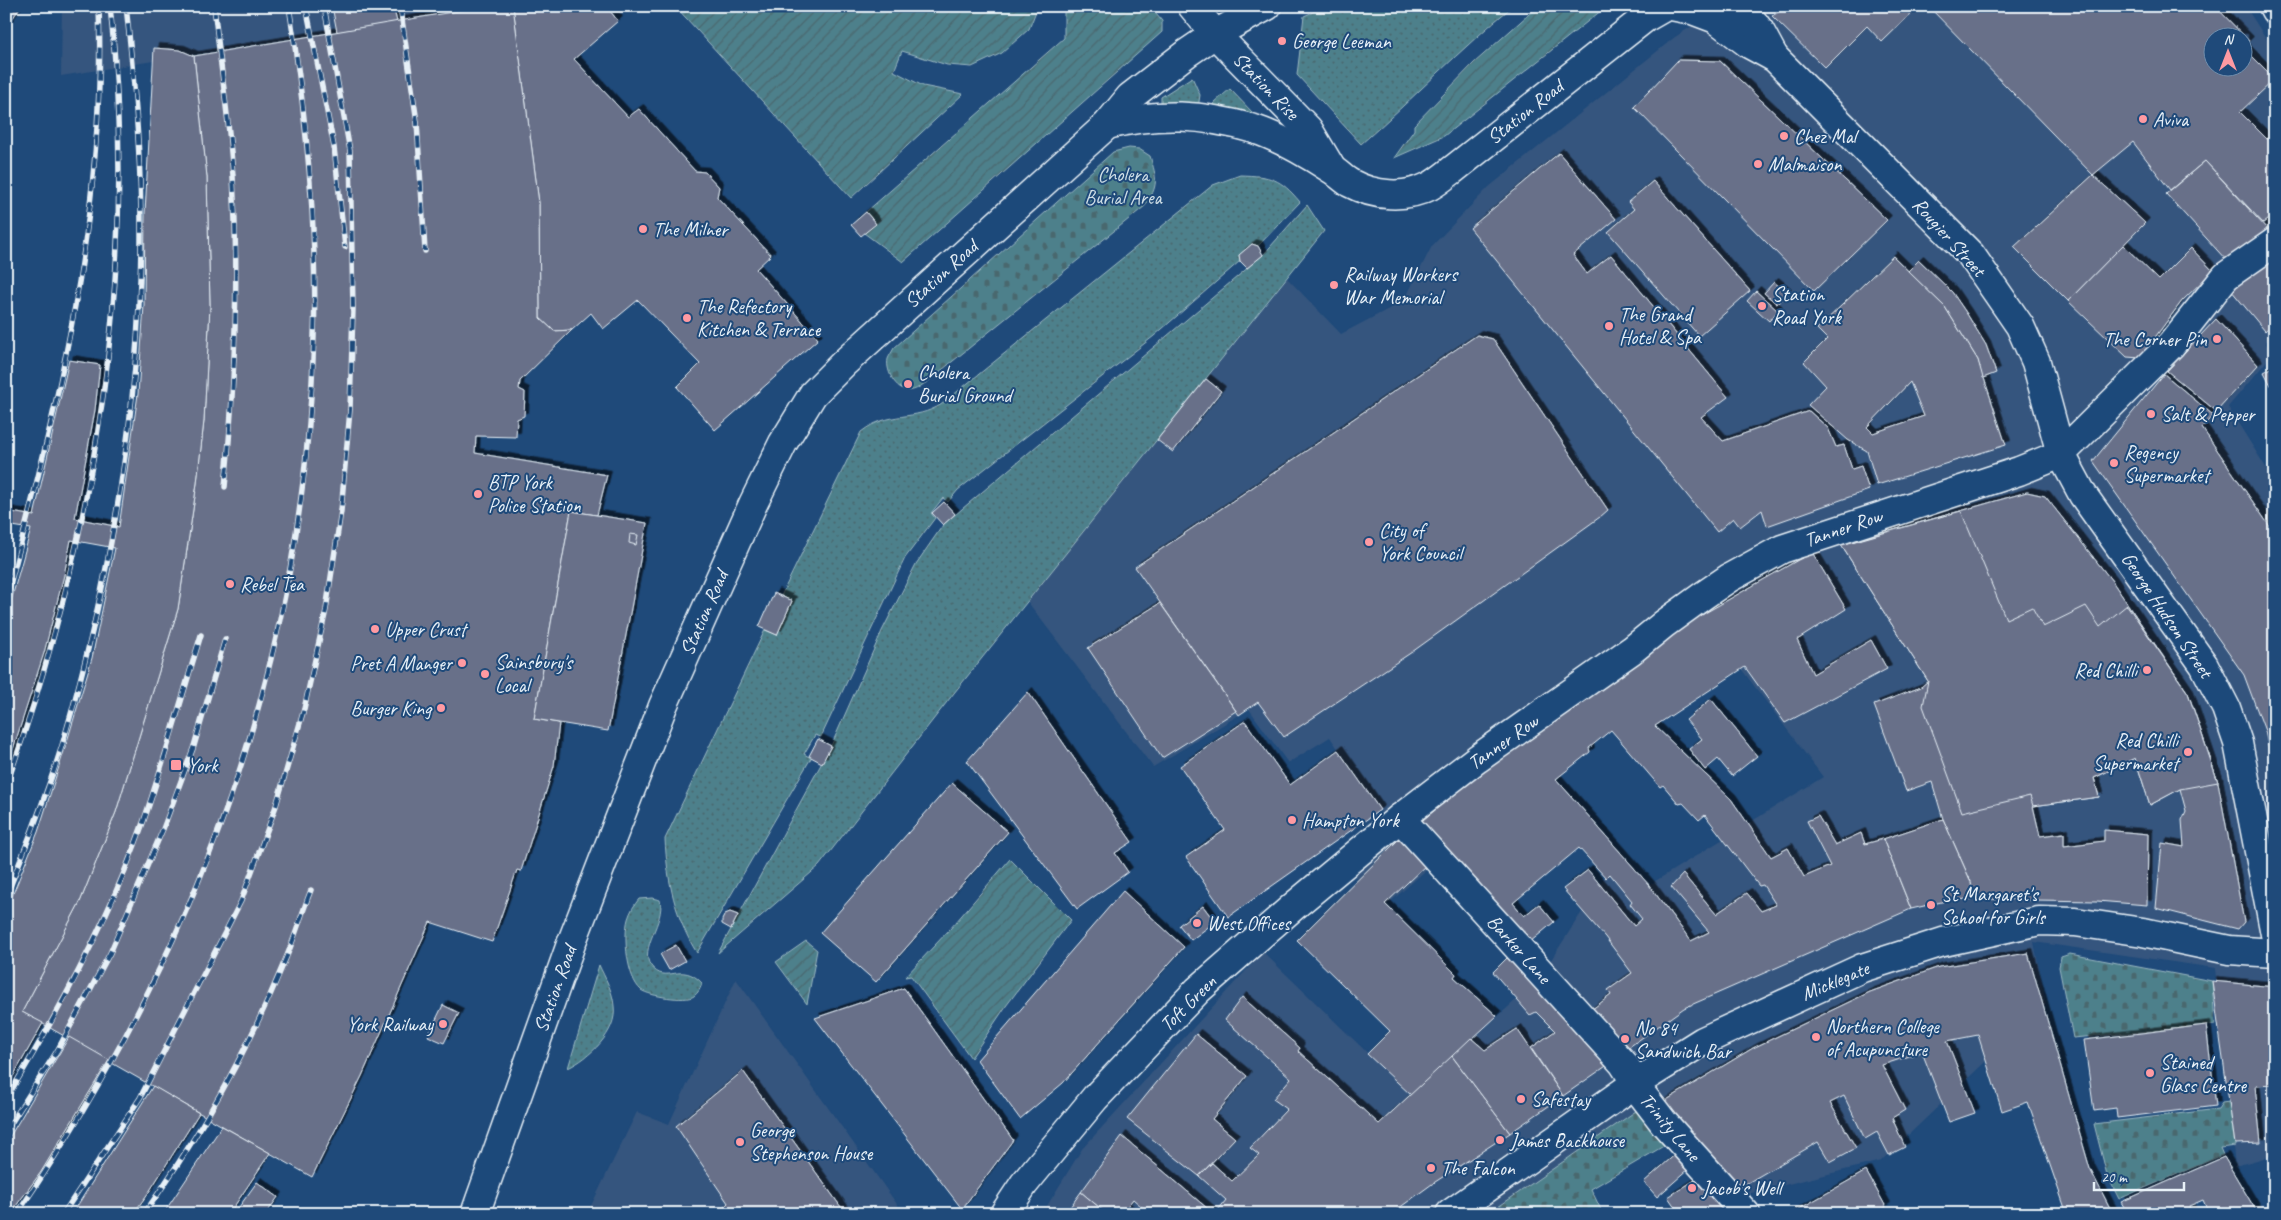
<svg xmlns="http://www.w3.org/2000/svg" width="2281" height="1220" viewBox="0 0 2281 1220" font-family="Caveat,sans-serif">
<style>
.built{fill:#35557e;fill-rule:evenodd}
.grass{fill:url(#grass-dots);stroke:#9bb8c2}
.cemetery{fill:url(#cemetery-stones);stroke:#9bb8c2}
.garden{fill:url(#garden-furrows);stroke:#9bb8c2}
.building{fill:#687089;stroke:#e8f1f8;fill-rule:evenodd;filter:url(#shadow)}
.lines{fill:none;stroke-linecap:round;stroke-linejoin:round}
.minor-casing{stroke:#e8f1f8;stroke-width:31}
.tertiary-casing{stroke:#e8f1f8;stroke-width:31}
.secondary-casing{stroke:#e8f1f8;stroke-width:31}
.primary-casing{stroke:#e8f1f8;stroke-width:31}
.minor{stroke:#1f4a7a;stroke-width:28}
.tertiary{stroke:#1f4a7a;stroke-width:28}
.secondary{stroke:#1f4a7a;stroke-width:28}
.primary{stroke:#1f4a7a;stroke-width:28}
.rail-casing{stroke:#e8f1f8;stroke-width:5.5}
.rail{stroke:#1f4a7a;stroke-width:4;stroke-dasharray:11;stroke-linecap:butt}
.poi-dot{fill:#ff9aa2;stroke:#1f4a7a;stroke-width:2}
.labels{text-anchor:middle;dominant-baseline:central;stroke-width:4;stroke-linejoin:round;paint-order:stroke}
.poi-label{font-size:20px;fill:#e8f1f8;stroke:#1f4a7a;text-anchor:start}
.street-label{font-size:20px;fill:#e8f1f8;stroke:#1f4a7a}
.park-label{font-size:20px;fill:#d1e0e8;stroke:#1f4a7a}
</style>
<defs>
<pattern id="grass-dots" width="8" height="8" patternUnits="userSpaceOnUse" patternTransform="scale(1.25)"><rect width="8" height="8" fill="#4e808b"/><path d="M2 2h.1M6 6h.1" fill="none" stroke="#4a676e" stroke-width="1.8" stroke-linecap="round"/></pattern>
<pattern id="cemetery-stones" width="16" height="16" patternUnits="userSpaceOnUse" patternTransform="scale(1.25)"><rect width="16" height="16" fill="#4e808b"/><path d="M2 7V4a2 2 0 0 1 4 0v3zM10 15v-3a2 2 0 0 1 4 0v3z" fill="#4a676e"/></pattern>
<pattern id="garden-furrows" width="10" height="10" patternUnits="userSpaceOnUse" patternTransform="scale(1.25)"><rect width="10" height="10" fill="#4e808b"/><path d="M-1 1l2-2M0 10L10 0M9 11l2-2" fill="none" stroke="#4a676e"/></pattern>
<filter id="shadow"><feDropShadow dx="4.5" dy="-4.5" stdDeviation="0" flood-color="#0009"/></filter>
</defs>
<rect width="100%" height="100%" fill="#1f4a7a"/>
<filter id="ink" filterUnits="userSpaceOnUse"><feTurbulence type="fractalNoise" baseFrequency=".02" numOctaves="2"/><feDisplacementMap in="SourceGraphic" scale="10" xChannelSelector="R" yChannelSelector="G"/><feConvolveMatrix kernelMatrix="1 2 1 2 8 2 1 2 1" color-interpolation-filters="sRGB"/></filter>
<g filter="url(#ink)">
<g class="built">
<polygon points="62,6 434,6 436,15 61,76"/>
<path d="M1723,6H2245L2275,52V336L2265,342L2272,355L2228,407L2275,482V1155L2235,1166L2215,968L2034,942L2046,1004L1881,1161L1723,1200L1667,1144L1489,1214H1042L1082,1149L1263,952L1411,1095L1538,980L1620,853L1649,885L1823,777L1696,609L1434,863L1387,905L1354,875L1383,815L1330,737L1288,763L1249,709L1153,767L1027,601L1287,278L1341,334L1404,301L1432,246L1489,187L1675,37ZM2214,38H2244V68H2214Z"/>
<polygon points="736,979 904,1214 587,1214 637,1112 669,1124"/>
</g>
<g class="grass">
<path d="M1326,6H1513C1460,49 1413,99 1361,144L1297,75L1304,16Z"/>
<polygon points="1192,77 1200,95 1198,108 1161,103 1161,97"/>
<polygon points="1230,89 1253,113 1252,117 1213,110 1215,102"/>
<path d="M1240,175C1271,176 1280,178 1300,202L1258,246L1252,244L1239,255L1240,261L1154,336L958,490L948,502L943,498L931,513L935,518L905,558L821,737L815,735L804,754L811,758L697,953C675,918 667,880 665,839L765,630L777,635L792,602L781,596L861,432C889,410 914,422 942,404L1213,185Z"/>
<polygon points="1307,205 1324,231 954,693 819,866 718,953 831,746 882,631 916,564 943,525 1263,255"/>
<path d="M652,898L660,900C666,921 638,949 651,966C666,986 681,960 702,983C701,988 698,993 694,996C686,1002 649,996 641,990C627,978 623,937 628,919C630,912 634,905 639,899Z"/>
<path d="M599,965C605,978 613,991 614,1006C618,1032 589,1058 568,1068Z"/>
</g>
<g class="cemetery">
<path d="M1129,148L1139,149L1150,156C1157,179 1159,185 1145,206L927,382C923,384 918,389 913,390C898,394 885,372 888,359C889,356 892,352 894,348L1113,152Z"/>
<polygon points="2070,954 2212,981 2215,1025 2073,1038 2059,967 2061,957"/>
<polygon points="2229,1102 2235,1146 2220,1148 2223,1155 2119,1199 2107,1175 2094,1124 2218,1109 2222,1103"/>
<polygon points="1636,1111 1667,1144 1591,1189 1603,1214 1488,1214"/>
</g>
<g class="garden">
<polygon points="675,6 1038,6 1029,29 1002,53 972,67 947,65 902,51 894,71 923,86 963,94 851,198"/>
<polygon points="1064,6 1149,6 1162,21 1162,32 903,262 864,233 874,222 866,212 1064,38"/>
<polygon points="1538,6 1607,6 1444,136 1394,158 1414,130 1414,125 1474,63"/>
<polygon points="1010,859 1071,920 1006,1006 971,1058 911,976 905,977 950,929"/>
<polygon points="806,941 817,950 807,1004 776,962"/>
</g>
<g class="building">
<polygon points="6,6 21,6 6,28"/>
<polygon points="332,6 393,6 397,22 337,32"/>
<polygon points="513,6 606,6 618,21 574,59 628,117 639,109 695,171 705,172 719,187 717,197 771,255 756,269 818,339 715,430 677,387 700,364 638,300 603,329 591,313 572,330 554,331 540,318 539,203"/>
<polygon points="513,6 539,203 540,318 554,331 572,330 520,381 519,389 525,392 524,416 517,419 516,437 476,436 475,453 607,475 597,515 571,511 534,719 559,723 554,766 521,871 517,870 492,942 430,922 362,1076 312,1177 22,1012 80,902 116,812 178,609 197,483 204,421 210,306 207,177 194,56 487,6"/>
<polygon points="1788,6 1919,6 1882,42 1867,26 1825,68 1772,16"/>
<polygon points="1928,6 2215,6 2249,41 2244,46 2244,38 2214,38 2214,68 2244,68 2244,48 2275,79 2240,112 2267,139 2275,134 2275,214 2263,223 2205,161 2170,190 2133,142 2093,175"/>
<polygon points="154,48 180,50 194,56 207,177 210,306 204,421 197,483 178,609 116,812 80,902 22,1012 43,1023 6,1089 6,911 38,832 66,745 92,658 115,548 71,540 64,575 44,653 6,771 6,619 31,529 6,525 6,511 34,516 69,360 100,365 95,410 75,518 119,527 138,394 144,305 145,213"/>
<polygon points="1678,60 1720,61 1887,220 1814,291 1634,107"/>
<polygon points="1559,153 1616,219 1573,255 1587,274 1611,255 1728,397 1701,417 1723,441 1809,411 1828,428 1836,447 1844,445 1852,469 1861,466 1869,490 1767,526 1762,510 1740,527 1733,518 1717,532 1470,228"/>
<polygon points="2205,161 2267,229 2227,261 2166,194"/>
<polygon points="2093,175 2145,223 2068,301 2014,247"/>
<polygon points="1653,181 1750,291 1699,336 1608,232 1634,209 1628,202"/>
<polygon points="866,212 876,224 861,236 851,225"/>
<polygon points="1252,244 1258,246 1263,255 1247,268 1240,261 1239,255"/>
<polygon points="2123,245 2159,280 2191,248 2213,271 2182,301 2153,340 2154,343 2140,358 2127,357 2068,301"/>
<path d="M1893,256L1945,307L1978,360L2006,445L1877,485L1867,451L1848,440L1808,405L1826,386L1804,362L1827,339L1817,329ZM1910,382L1924,416L1873,433L1867,427Z"/>
<polygon points="2275,258 2275,322 2265,331 2231,290"/>
<polygon points="1919,260 1952,292 1967,314 1986,345 1996,373 1983,378 1978,360 1945,307 1908,271"/>
<polygon points="1774,282 1787,293 1777,304 1764,293"/>
<polygon points="1756,291 1778,311 1769,321 1747,301"/>
<polygon points="2216,319 2258,365 2216,411 2167,371"/>
<polygon points="1477,335 1493,339 1608,510 1600,517 1412,652 1284,737 1258,702 1239,715 1135,567"/>
<polygon points="2275,366 2275,393 2264,372"/>
<polygon points="2164,374 2213,415 2202,428 2275,534 2275,778 2265,731 2244,675 2093,461"/>
<polygon points="1206,379 1221,391 1173,452 1157,440"/>
<polygon points="2027,492 2045,496 2112,581 2188,693 2218,782 2244,922 2238,929 2156,908 2162,843 2184,847 2182,820 2186,811 2180,789 2150,805 2135,758 2094,778 2099,797 2033,806 2040,836 2064,833 2064,846 2104,841 2104,830 2148,834 2147,905 2097,901 1973,899 1971,882 1943,819 1932,782 1906,791 1874,705 1921,687 1928,681 1841,545"/>
<polygon points="944,502 955,514 943,525 932,513"/>
<polygon points="571,511 647,523 608,731 534,719"/>
<polygon points="1961,511 2006,619 2032,607 2043,627 2086,606 2100,627 2127,605 2188,693 2218,782 2180,789 2150,805 2135,758 2094,778 2099,797 2033,806 2030,796 1962,812 1923,706 1928,681 1841,545"/>
<polygon points="630,534 638,535 636,545 629,543"/>
<path d="M1812,552L1846,609L1797,640L1813,674L1871,640L1887,669L1785,723L1745,667L1655,726L1731,799L1771,857L1788,848L1804,877L1830,866L1807,821L1818,816L1835,845L1861,833L1865,844L1883,839L1911,909L1684,1008L1622,1052L1587,1013L1611,995L1608,990L1632,973L1605,937L1563,889L1588,870L1634,926L1642,919L1630,904L1632,901L1610,874L1606,878L1579,848L1513,903L1524,916L1539,904L1554,922L1524,947L1417,825L1466,784L1684,625ZM1611,730L1660,787L1663,785L1679,804L1683,803L1699,820L1705,815L1759,886L1763,885L1776,905L1761,911L1747,893L1716,914L1683,874L1671,887L1709,932L1691,941L1649,885L1556,779L1590,752L1589,748Z"/>
<polygon points="774,593 792,601 777,635 759,627"/>
<polygon points="1160,603 1236,711 1162,758 1088,648"/>
<polygon points="1028,692 1132,842 1115,853 1128,872 1077,909 967,761"/>
<polygon points="1711,699 1757,756 1732,776 1718,759 1705,770 1689,749 1702,739 1686,720"/>
<polygon points="1245,721 1290,785 1338,750 1380,810 1228,917 1186,857 1225,830 1180,766"/>
<polygon points="818,739 831,746 822,763 809,756"/>
<polygon points="952,783 1008,832 876,982 820,933"/>
<polygon points="1943,819 1971,882 1973,899 1950,900 1911,909 1883,839"/>
<polygon points="1402,836 1428,863 1385,904 1456,974 1454,977 1497,1016 1411,1095 1367,1054 1390,1031 1297,940"/>
<polygon points="1123,891 1184,947 1063,1083 1020,1119 977,1060"/>
<polygon points="1203,906 1215,922 1191,940 1179,925"/>
<polygon points="730,912 738,915 731,929 722,924 722,920 725,914"/>
<polygon points="676,945 685,961 669,970 660,954"/>
<polygon points="2028,953 2090,1169 2113,1214 2067,1214 2028,1102 2002,1111 1978,1035 1947,1041 1975,1113 1949,1122 1922,1052 1882,1065 1905,1110 1892,1118 1905,1147 1889,1155 1877,1132 1865,1139 1844,1096 1830,1103 1856,1148 1830,1162 1818,1142 1737,1189 1660,1104 1753,1048 1870,992 1939,967"/>
<polygon points="1507,958 1612,1062 1563,1096 1531,1048 1555,1031 1536,1012 1530,1015 1493,972"/>
<polygon points="2212,981 2275,987 2275,1085 2255,1086 2261,1143 2235,1144"/>
<polygon points="904,988 1013,1140 962,1209 815,1018"/>
<polygon points="1242,997 1300,1048 1298,1051 1379,1124 1452,1056 1510,1133 1432,1184 1391,1214 1215,1214 1226,1200 1199,1176 1212,1163 1232,1181 1259,1155 1250,1148 1287,1109 1273,1099 1291,1078 1225,1020"/>
<polygon points="443,1005 459,1013 444,1043 428,1036"/>
<polygon points="2206,1025 2216,1106 2117,1118 2116,1108 2094,1111 2084,1040"/>
<polygon points="1517,1029 1563,1096 1510,1133 1452,1056 1471,1038 1485,1050"/>
<polygon points="1196,1034 1247,1076 1212,1119 1235,1138 1199,1176 1127,1119"/>
<polygon points="69,1037 109,1060 41,1172 10,1214 6,1214 6,1143"/>
<polygon points="743,1071 846,1214 717,1214 728,1203 676,1126"/>
<polygon points="153,1086 199,1113 149,1192 133,1214 72,1214"/>
<polygon points="222,1126 270,1153 229,1214 163,1214"/>
<polygon points="1122,1136 1214,1214 1150,1214 1133,1199 1126,1208 1133,1214 1107,1214 1081,1192"/>
<polygon points="1678,1152 1691,1167 1657,1197 1644,1182"/>
<polygon points="2224,1157 2258,1214 2209,1214 2203,1200 2189,1206 2192,1214 2128,1214 2121,1202"/>
<polygon points="1866,1171 1886,1207 1875,1214 1790,1214"/>
<polygon points="1695,1180 1726,1214 1680,1214 1668,1197"/>
<polygon points="257,1182 278,1197 266,1214 234,1214"/>
<polygon points="1081,1192 1107,1214 1065,1214"/>
<polygon points="1675,1206 1680,1214 1661,1214"/>
</g>
<g class="lines">
<defs>
<g id="minor">
<polyline points="2273,6 2275,10"/>
<polyline points="1400,818 1623,1063 1636,1083"/>
<polyline points="1634,1084 1664,1123 1746,1214"/>
<polyline points="1004,1214 1024,1184 1095,1098 1198,990 1294,906 1400,818 1477,759 1632,650 1664,624 1704,595 1729,578 1782,549 2019,471 2061,454 2171,345 2226,276 2275,242"/>
</g>
<g id="tertiary">
<polyline points="1192,6 1215,34"/>
<polyline points="1450,1214 1636,1083 1703,1041 1862,968 1943,942 2039,921 2075,922 2143,932 2229,950 2275,953"/>
</g>
<g id="secondary">
<polyline points="1671,6 1692,10 1716,19 1749,44 1775,58 1971,255 2020,326 2036,362 2061,454 2083,495 2204,665 2226,708 2238,743 2275,934"/>
<polyline points="1741,6 1760,31 1774,57"/>
</g>
<g id="primary">
<polyline points="1215,34 1308,129 1330,166"/>
<path d="M1107,125C1158,112 1203,114 1254,129C1281,138 1308,154 1331,169C1338,173 1343,179 1350,183C1374,196 1405,199 1430,186C1439,181 1447,174 1455,168L1645,18L1666,6"/>
<polyline points="475,1214 571,944 663,706 753,504 783,443 813,394 844,363 1107,125 1130,97 1187,53 1215,34 1267,6"/>
</g>
</defs>
<use href="#minor" class="minor-casing"/>
<use href="#tertiary" class="tertiary-casing"/>
<use href="#secondary" class="secondary-casing"/>
<use href="#primary" class="primary-casing"/>
<use href="#minor" class="minor"/>
<use href="#tertiary" class="tertiary"/>
<use href="#secondary" class="secondary"/>
<use href="#primary" class="primary"/>
<defs>
<g id="rail">
<path d="M214,6C220,63 229,119 233,176C239,280 235,383 225,487"/>
<polyline points="306,6 334,147 345,247"/>
<polyline points="400,6 417,122 425,251"/>
<path d="M6,599C59,406 106,208 99,6"/>
<path d="M6,786C95,539 139,268 110,6"/>
<path d="M6,897C26,846 47,795 63,742C107,592 135,436 140,280C144,189 136,97 126,6"/>
<path d="M6,1099C60,1011 110,918 144,820C165,759 182,696 201,635"/>
<polyline points="6,1131 57,1051 110,953 163,829 194,746 225,639"/>
<path d="M17,1214C200,945 304,664 314,337C318,227 306,115 289,6"/>
<polyline points="63,1214 140,1098 241,901 276,806 304,709 326,610 341,511 350,410 353,309 350,151 324,6"/>
<path d="M144,1214C199,1136 247,1053 283,965C294,941 301,915 311,890"/>
</g>
</defs>
<use href="#rail" class="rail-casing"/>
<use href="#rail" class="rail"/>
</g>
</g>
<g class="poi-dot">
<circle cx="1282" cy="41" r="5"/>
<circle cx="2143" cy="119" r="5"/>
<circle cx="1784" cy="136" r="5"/>
<circle cx="1758" cy="164" r="5"/>
<circle cx="643" cy="229" r="5"/>
<circle cx="1334" cy="285" r="5"/>
<circle cx="1762" cy="306" r="5"/>
<circle cx="687" cy="318" r="5"/>
<circle cx="1609" cy="326" r="5"/>
<circle cx="2217" cy="339" r="5"/>
<circle cx="908" cy="384" r="5"/>
<circle cx="2151" cy="414" r="5"/>
<circle cx="2114" cy="463" r="5"/>
<circle cx="478" cy="494" r="5"/>
<circle cx="1369" cy="542" r="5"/>
<circle cx="230" cy="584" r="5"/>
<circle cx="375" cy="629" r="5"/>
<circle cx="462" cy="663" r="5"/>
<circle cx="2147" cy="670" r="5"/>
<circle cx="485" cy="674" r="5"/>
<circle cx="441" cy="708" r="5"/>
<circle cx="2188" cy="752" r="5"/>
<rect x="170" y="759" width="12" height="12" rx="2.5"/>
<circle cx="1292" cy="820" r="5"/>
<circle cx="1931" cy="905" r="5"/>
<circle cx="1197" cy="923" r="5"/>
<circle cx="443" cy="1024" r="5"/>
<circle cx="1816" cy="1037" r="5"/>
<circle cx="1625" cy="1039" r="5"/>
<circle cx="2150" cy="1073" r="5"/>
<circle cx="1521" cy="1099" r="5"/>
<circle cx="1500" cy="1140" r="5"/>
<circle cx="740" cy="1142" r="5"/>
<circle cx="1431" cy="1168" r="5"/>
<circle cx="1692" cy="1188" r="5"/>
</g>
<g class="labels">
<g class="poi-label">
<text x="1292" y="41">George Leeman</text>
<text x="2153" y="119">Aviva</text>
<text x="1794" y="136">Chez Mal</text>
<text x="1768" y="164">Malmaison</text>
<text x="653" y="229">The Milner</text>
<text x="1344" y="274">Railway Workers<tspan x="1344" dy="23">War Memorial</tspan></text>
<text x="1772" y="294">Station<tspan x="1772" dy="23">Road York</tspan></text>
<text x="697" y="306">The Refectory<tspan x="697" dy="23">Kitchen &amp; Terrace</tspan></text>
<text x="1619" y="314">The Grand<tspan x="1619" dy="23">Hotel &amp; Spa</tspan></text>
<text x="2207" y="339" text-anchor="end">The Corner Pin</text>
<text x="918" y="372">Cholera<tspan x="918" dy="23">Burial Ground</tspan></text>
<text x="2161" y="414">Salt &amp; Pepper</text>
<text x="2124" y="452">Regency<tspan x="2124" dy="23">Supermarket</tspan></text>
<text x="488" y="482">BTP York<tspan x="488" dy="23">Police Station</tspan></text>
<text x="1379" y="530">City of<tspan x="1379" dy="23">York Council</tspan></text>
<text x="240" y="584">Rebel Tea</text>
<text x="385" y="629">Upper Crust</text>
<text x="495" y="662">Sainsbury's<tspan x="495" dy="23">Local</tspan></text>
<text x="452" y="663" text-anchor="end">Pret A Manger</text>
<text x="2137" y="670" text-anchor="end">Red Chilli</text>
<text x="431" y="708" text-anchor="end">Burger King</text>
<text x="2178" y="740" text-anchor="end">Red Chilli<tspan x="2178" dy="23">Supermarket</tspan></text>
<text x="187" y="765">York</text>
<text x="1302" y="820">Hampton York</text>
<text x="1941" y="894">St Margaret's<tspan x="1941" dy="23">School for Girls</tspan></text>
<text x="1207" y="923">West Offices</text>
<text x="433" y="1024" text-anchor="end">York Railway</text>
<text x="1826" y="1026">Northern College<tspan x="1826" dy="23">of Acupuncture</tspan></text>
<text x="1635" y="1028">No 84<tspan x="1635" dy="23">Sandwich Bar</tspan></text>
<text x="2160" y="1062">Stained<tspan x="2160" dy="23">Glass Centre</tspan></text>
<text x="1531" y="1099">Safestay</text>
<text x="750" y="1130">George<tspan x="750" dy="23">Stephenson House</tspan></text>
<text x="1510" y="1140">James Backhouse</text>
<text x="1441" y="1168">The Falcon</text>
<text x="1702" y="1188">Jacob's Well</text>
</g>
<g class="street-label">
<text transform="translate(1266 86) rotate(46)">Station Rise</text>
<text transform="translate(1525 112) rotate(-38)">Station Road</text>
<text transform="translate(1949 237) rotate(48)">Rougier Street</text>
<text transform="translate(941 274) rotate(-42)">Station Road</text>
<text transform="translate(1843 528) rotate(-19)">Tanner Row</text>
<text transform="translate(704 613) rotate(-66)">Station Road</text>
<text transform="translate(2167 615) rotate(56)">George Hudson Street</text>
<text transform="translate(1503 742) rotate(-35)">Tanner Row</text>
<text transform="translate(1519 949) rotate(48)">Barker Lane</text>
<text transform="translate(1835 981) rotate(-23)">Micklegate</text>
<text transform="translate(555 989) rotate(-70)">Station Road</text>
<text transform="translate(1188 1003) rotate(-45)">Toft Green</text>
<text transform="translate(1670 1127) rotate(50)">Trinity Lane</text>
</g>
<g class="park-label">
<text x="1123" y="174">Cholera<tspan x="1123" dy="23">Burial Area</tspan></text>
</g>
</g>
<rect width="2281" height="1220" fill="none" stroke="#1f4a7a" stroke-width="25"/>
<rect x="12" y="12" width="2256" height="1195" fill="none" stroke="#e8f1f8" stroke-width="2" filter="url(#ink)"/>
<g transform="translate(2228 52)"><circle r="24" fill="#1f4a7a" stroke="#6f8dac"/>
<path d="M0-4L9 19L0 12L-9 19Z" fill="#ff9aa2"/>
<text y="-8" font-size="14" font-weight="bold" text-anchor="middle" fill="#e8f1f8">N</text>
</g>
<path d="M2094 1182v8h90v-8" fill="none" stroke="#e8f1f8" stroke-width="2.5"/>
<text x="2101" y="1182" font-size="15" fill="#e8f1f8" stroke="#1f4a7a" stroke-width="4" paint-order="stroke">20 m</text>
</svg>
